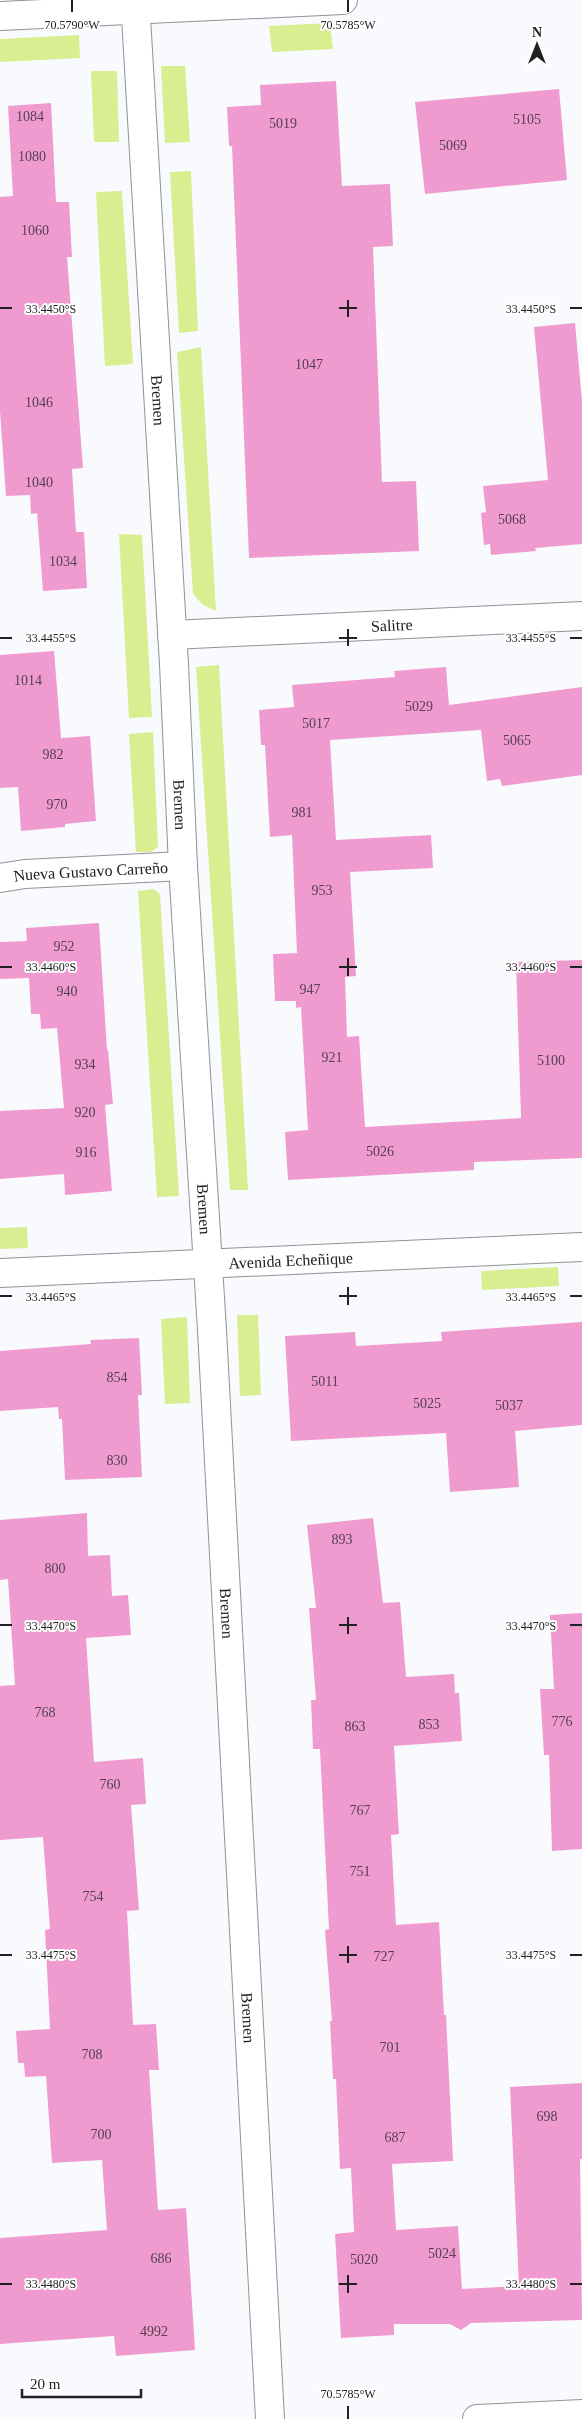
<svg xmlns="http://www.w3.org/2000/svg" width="582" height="2419" viewBox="0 0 582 2419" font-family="Georgia,serif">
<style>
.green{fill:#d9ed91}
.building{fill:#f09bd0}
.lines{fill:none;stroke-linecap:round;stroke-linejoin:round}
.minor-casing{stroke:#919296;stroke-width:30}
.tertiary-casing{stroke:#919296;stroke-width:30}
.minor{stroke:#fff;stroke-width:28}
.tertiary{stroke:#fff;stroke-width:28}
.ticks{fill:none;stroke:#202122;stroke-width:2}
.labels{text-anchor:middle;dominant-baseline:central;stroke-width:4;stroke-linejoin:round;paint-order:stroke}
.number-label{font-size:14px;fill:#54404e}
.street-label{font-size:16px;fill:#202122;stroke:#fff}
.ticks-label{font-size:12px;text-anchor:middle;fill:#202122;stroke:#fff;stroke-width:4;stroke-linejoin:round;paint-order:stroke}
</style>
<rect width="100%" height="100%" fill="#f9fafe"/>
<g class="green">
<polygon points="330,23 333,49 272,52 269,26"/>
<polygon points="79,35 80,58 0,62 0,39"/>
<polygon points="161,66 185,66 190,142 165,143"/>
<polygon points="91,71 117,71 119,142 94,142"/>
<polygon points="191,171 198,331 179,333 170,172"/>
<polygon points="122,191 133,364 105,366 96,192"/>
<polygon points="201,347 216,611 203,605 193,594 177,352"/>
<polygon points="119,534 142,535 152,717 129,718"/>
<polygon points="219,665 248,1190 230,1190 196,667"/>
<polygon points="153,732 158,847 151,852 136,852 129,734"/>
<polygon points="154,889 160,894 179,1196 157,1197 138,891"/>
<polygon points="27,1227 28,1248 0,1249 0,1228"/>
<polygon points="558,1267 559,1286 482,1290 481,1271"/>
<polygon points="237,1315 258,1315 261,1395 240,1396"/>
<polygon points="187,1317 190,1403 165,1404 161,1319"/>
</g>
<g class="building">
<polygon points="336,81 342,186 390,184 393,246 373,247 382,482 416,481 419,551 249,558 232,146 229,146 227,107 261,105 260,85"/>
<polygon points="559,89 567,180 425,194 415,102"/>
<polygon points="51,103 56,202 69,202 72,257 67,257 83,468 72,469 76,532 84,532 87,588 43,591 37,513 31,514 30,495 6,496 0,411 0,197 13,196 8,106"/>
<polygon points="575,323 582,401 582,544 535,548 536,551 491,555 490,544 484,545 481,513 486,512 483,486 548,480 534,327"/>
<polygon points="54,651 61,738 90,736 96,821 65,824 65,827 21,831 18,787 0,788 0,655"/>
<polygon points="446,667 449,705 582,687 582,775 502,786 500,779 487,781 481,730 330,740 336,840 431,835 433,868 350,872 356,976 345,977 347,1037 359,1036 365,1127 521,1118 516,962 582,960 582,1158 474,1162 474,1170 288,1180 285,1132 308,1130 301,1007 296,1008 296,1001 275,1001 273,954 297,953 292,835 270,837 265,745 261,745 259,710 294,707 292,685 395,677 394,671"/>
<polygon points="99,923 107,1050 108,1050 113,1104 105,1105 112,1191 65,1195 64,1174 0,1179 0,1111 64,1108 57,1028 41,1029 40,1014 31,1014 29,978 0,979 0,942 27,941 26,928"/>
<polygon points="582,1322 582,1425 515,1431 519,1487 450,1492 446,1433 291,1441 285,1336 355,1332 356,1346 442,1341 441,1332"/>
<polygon points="139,1338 142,1395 138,1395 142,1477 65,1480 62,1419 59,1419 58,1407 0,1411 0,1351 91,1344 90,1340"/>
<polygon points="87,1513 88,1556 110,1555 112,1596 128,1595 131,1635 86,1638 94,1762 143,1758 146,1804 131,1805 139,1910 127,1911 133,2025 156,2024 159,2070 149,2070 158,2210 186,2208 195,2350 116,2356 114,2336 0,2344 0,2238 107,2230 102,2160 52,2163 46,2076 25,2077 24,2063 18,2063 16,2031 50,2029 45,1930 50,1929 43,1837 0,1840 0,1686 15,1685 8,1579 0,1580 0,1520"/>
<polygon points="373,1518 383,1603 400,1602 406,1677 454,1674 455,1693 459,1693 462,1741 394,1746 399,1834 391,1835 396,1925 439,1922 444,2015 446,2015 453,2161 392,2164 396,2230 458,2226 462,2289 519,2286 510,2087 582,2083 582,2159 580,2159 582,2320 471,2323 461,2330 450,2324 394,2324 394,2335 341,2338 335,2234 354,2232 351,2168 340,2169 336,2079 333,2079 330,2021 332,2021 325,1930 329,1929 320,1749 313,1749 311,1700 316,1700 309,1608 316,1608 307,1525"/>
<polygon points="582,1613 582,1849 552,1851 549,1755 544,1755 540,1689 554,1689 550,1615"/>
</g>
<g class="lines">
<defs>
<g id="minor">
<path id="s1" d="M135,0L174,664L183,866L212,1330L270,2419"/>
<polyline points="0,16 343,0"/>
<path id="s2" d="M172,635L582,616"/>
<path id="s3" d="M0,878L25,874L183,866"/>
</g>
<g id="tertiary">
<path id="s4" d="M0,1273L582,1247"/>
<polyline points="477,2419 582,2414"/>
</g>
</defs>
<use href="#minor" class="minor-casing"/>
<use href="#tertiary" class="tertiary-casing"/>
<use href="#minor" class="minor"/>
<use href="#tertiary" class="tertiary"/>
</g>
<path class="ticks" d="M72,0V12M348,0V12M348,300V317M0,308H12M339,308H357M570,308H582M348,629V646M0,638H12M339,638H357M570,638H582M348,958V976M0,967H12M339,967H357M570,967H582M348,1287V1305M0,1296H12M339,1296H357M570,1296H582M348,1617V1634M0,1625H12M339,1625H357M570,1625H582M348,1946V1963M0,1955H12M339,1955H357M570,1955H582M348,2275V2293M0,2284H12M339,2284H357M570,2284H582M348,2406V2419"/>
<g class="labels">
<g class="number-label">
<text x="30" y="116">1084</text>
<text x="527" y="119">5105</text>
<text x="283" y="123">5019</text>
<text x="453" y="145">5069</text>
<text x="32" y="156">1080</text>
<text x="35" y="230">1060</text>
<text x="309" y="364">1047</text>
<text x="39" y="402">1046</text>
<text x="39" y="482">1040</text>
<text x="512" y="519">5068</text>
<text x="63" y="561">1034</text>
<text x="28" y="680">1014</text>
<text x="419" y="706">5029</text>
<text x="316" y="723">5017</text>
<text x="517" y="740">5065</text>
<text x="53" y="754">982</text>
<text x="57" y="804">970</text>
<text x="302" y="812">981</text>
<text x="322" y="890">953</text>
<text x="64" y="946">952</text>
<text x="310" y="989">947</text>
<text x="67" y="991">940</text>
<text x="332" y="1057">921</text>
<text x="551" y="1060">5100</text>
<text x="85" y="1064">934</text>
<text x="85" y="1112">920</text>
<text x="380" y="1151">5026</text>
<text x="86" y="1152">916</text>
<text x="117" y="1377">854</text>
<text x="325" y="1381">5011</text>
<text x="427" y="1403">5025</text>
<text x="509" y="1405">5037</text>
<text x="117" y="1460">830</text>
<text x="342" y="1539">893</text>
<text x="55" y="1568">800</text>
<text x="45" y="1712">768</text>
<text x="562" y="1721">776</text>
<text x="429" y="1724">853</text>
<text x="355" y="1726">863</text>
<text x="110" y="1784">760</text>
<text x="360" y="1810">767</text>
<text x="360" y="1871">751</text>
<text x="93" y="1896">754</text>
<text x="384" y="1956">727</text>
<text x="390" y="2047">701</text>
<text x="92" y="2054">708</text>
<text x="547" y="2116">698</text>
<text x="101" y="2134">700</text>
<text x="395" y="2137">687</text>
<text x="442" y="2253">5024</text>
<text x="161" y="2258">686</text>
<text x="364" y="2259">5020</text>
<text x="154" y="2331">4992</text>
</g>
<g class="street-label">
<text stroke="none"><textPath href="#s1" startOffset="401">Bremen</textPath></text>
<text stroke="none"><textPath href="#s2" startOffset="220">Salitre</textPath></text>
<text stroke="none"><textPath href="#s1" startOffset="806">Bremen</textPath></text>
<text stroke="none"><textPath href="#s3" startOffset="91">Nueva Gustavo Carreño</textPath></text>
<text stroke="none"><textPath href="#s1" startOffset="1211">Bremen</textPath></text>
<text stroke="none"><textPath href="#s4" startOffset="291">Avenida Echeñique</textPath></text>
<text stroke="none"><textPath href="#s1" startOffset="1616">Bremen</textPath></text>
<text stroke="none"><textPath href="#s1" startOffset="2021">Bremen</textPath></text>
</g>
</g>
<g class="ticks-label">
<text x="72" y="29">70.5790°W</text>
<text x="348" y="29">70.5785°W</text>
<text x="51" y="313">33.4450°S</text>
<text x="531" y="313">33.4450°S</text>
<text x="51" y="642">33.4455°S</text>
<text x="531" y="642">33.4455°S</text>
<text x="51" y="971">33.4460°S</text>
<text x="531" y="971">33.4460°S</text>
<text x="51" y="1301">33.4465°S</text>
<text x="531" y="1301">33.4465°S</text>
<text x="51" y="1630">33.4470°S</text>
<text x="531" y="1630">33.4470°S</text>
<text x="51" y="1959">33.4475°S</text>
<text x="531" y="1959">33.4475°S</text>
<text x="51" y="2288">33.4480°S</text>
<text x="531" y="2288">33.4480°S</text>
<text x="348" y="2398">70.5785°W</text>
</g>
<g transform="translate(537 45)" stroke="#ffffff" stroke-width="4" paint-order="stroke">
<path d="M0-4L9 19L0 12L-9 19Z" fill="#202122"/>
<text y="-8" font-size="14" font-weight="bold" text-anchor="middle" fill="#202122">N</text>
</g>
<path d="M22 2389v8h119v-8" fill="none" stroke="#202122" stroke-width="2.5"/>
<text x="30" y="2389" font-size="15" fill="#202122" stroke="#ffffff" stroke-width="4" paint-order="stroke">20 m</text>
</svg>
